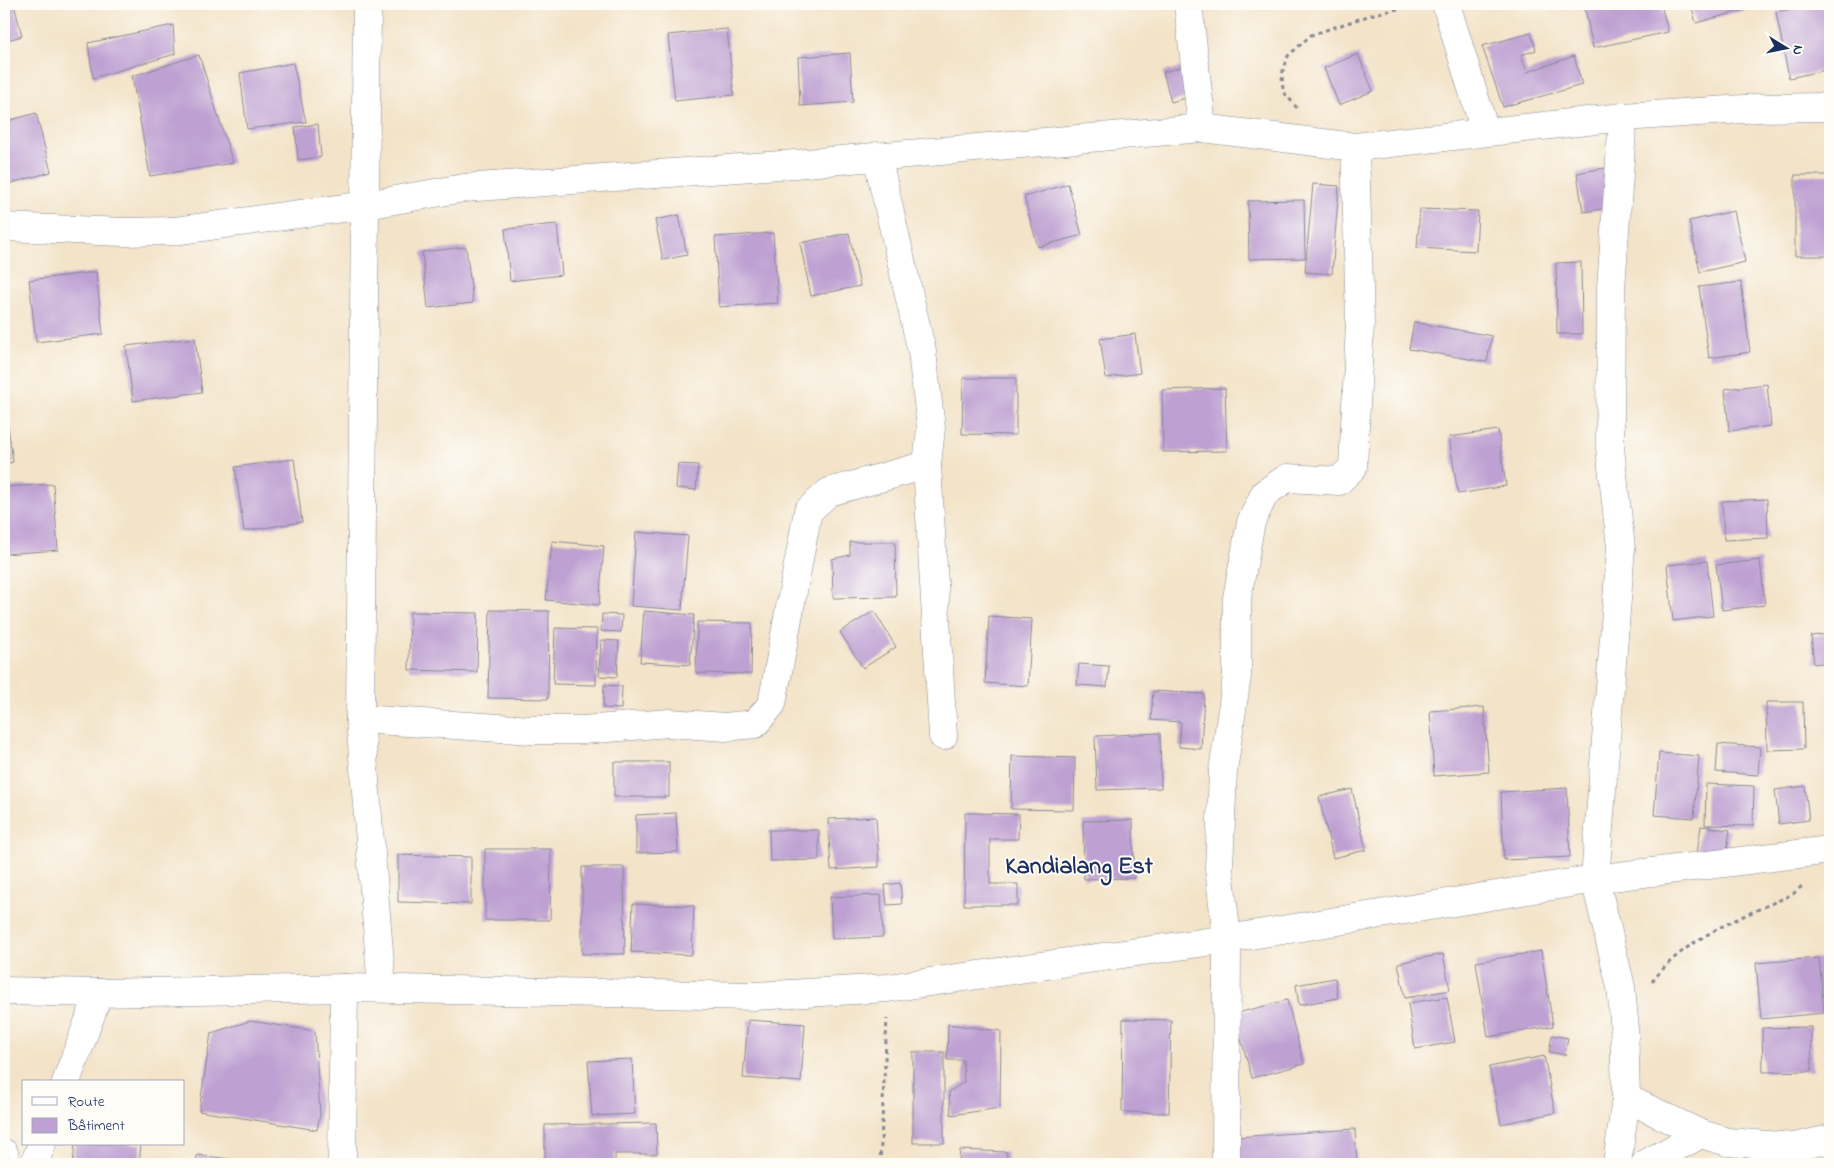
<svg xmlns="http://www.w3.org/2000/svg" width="1834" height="1168" viewBox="0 0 1834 1168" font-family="'Indie Flower',sans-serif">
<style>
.building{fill:#bea0d2}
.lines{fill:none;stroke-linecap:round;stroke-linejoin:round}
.street-casing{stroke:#878993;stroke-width:29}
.path{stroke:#878993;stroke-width:3;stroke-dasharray:4 4;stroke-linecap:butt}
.street{stroke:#fff;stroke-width:28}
.labels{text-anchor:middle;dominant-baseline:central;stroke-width:4;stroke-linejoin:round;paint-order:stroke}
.neighbourhood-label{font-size:24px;font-weight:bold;fill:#1b2f5e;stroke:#fdfcf7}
</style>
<rect width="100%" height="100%" fill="#fdfcf7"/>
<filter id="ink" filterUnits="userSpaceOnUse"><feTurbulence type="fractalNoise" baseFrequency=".02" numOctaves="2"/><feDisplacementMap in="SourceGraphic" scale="10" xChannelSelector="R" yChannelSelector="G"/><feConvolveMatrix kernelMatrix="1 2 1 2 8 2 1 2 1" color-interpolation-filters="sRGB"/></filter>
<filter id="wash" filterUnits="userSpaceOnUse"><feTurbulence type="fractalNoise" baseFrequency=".0096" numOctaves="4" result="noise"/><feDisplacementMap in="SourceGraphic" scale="20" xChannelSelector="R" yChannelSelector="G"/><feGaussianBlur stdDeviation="1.12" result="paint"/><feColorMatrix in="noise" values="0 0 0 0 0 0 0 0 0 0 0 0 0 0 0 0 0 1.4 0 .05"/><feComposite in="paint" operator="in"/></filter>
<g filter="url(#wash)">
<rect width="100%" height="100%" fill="#f3e3c8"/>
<g id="blocks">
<g class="building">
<polygon points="4,4 14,4 22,36 4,41"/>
<polygon points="1584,4 1661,4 1668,32 1593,48"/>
<polygon points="1691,4 1767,4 1696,23"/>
<polygon points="1816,4 1830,4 1830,69 1789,78 1776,12"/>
<polygon points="173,25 175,54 93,78 88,43"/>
<polygon points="727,29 734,95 675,101 668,35"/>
<polygon points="1531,33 1536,50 1521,55 1527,72 1574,56 1582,85 1503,107 1482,46"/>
<polygon points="850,53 853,102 800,106 798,57"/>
<polygon points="1358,54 1373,91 1339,105 1324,68"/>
<polygon points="199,55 233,163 150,176 132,76"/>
<polygon points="293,63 306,122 247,129 240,73"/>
<polygon points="1182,67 1189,97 1171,102 1163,72"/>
<polygon points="4,86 11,112 4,114"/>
<polygon points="36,113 51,172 4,185 4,122"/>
<polygon points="318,124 321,157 298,160 295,127"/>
<polygon points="1605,168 1610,208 1583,212 1577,173"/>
<rect x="1795" y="175" width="35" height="81"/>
<polygon points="1068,184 1082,235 1038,247 1024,197"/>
<polygon points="1313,184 1339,186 1332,274 1305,272"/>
<polygon points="1304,200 1305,258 1249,259 1248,201"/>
<polygon points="1420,209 1478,211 1476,251 1417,248"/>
<polygon points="1734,211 1745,262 1700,272 1689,221"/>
<polygon points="679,215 687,255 663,260 655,220"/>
<polygon points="557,224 562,275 510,281 505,229"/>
<polygon points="773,233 778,303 719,307 715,237"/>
<polygon points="849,233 860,286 811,296 800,243"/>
<polygon points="466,247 473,303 428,308 422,252"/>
<polygon points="1581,262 1582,334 1557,334 1556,263"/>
<polygon points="96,272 103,334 36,342 29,280"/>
<polygon points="1741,282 1750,352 1709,358 1699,287"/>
<polygon points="1414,322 1492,336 1487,362 1409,349"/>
<polygon points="1135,334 1140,373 1106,378 1100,339"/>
<polygon points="195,338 202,392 133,401 126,346"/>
<polygon points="963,378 1016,378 1016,435 962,434"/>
<polygon points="1767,384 1771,426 1729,431 1725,389"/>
<polygon points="1225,388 1227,451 1163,452 1162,390"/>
<polygon points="7,420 13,462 4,464 4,421"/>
<polygon points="1498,430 1506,486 1458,494 1449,437"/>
<polygon points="294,459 302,522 244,531 235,467"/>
<polygon points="678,464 698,465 696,490 676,488"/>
<polygon points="53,484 58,550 4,554 4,487"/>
<polygon points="1767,499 1768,538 1724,540 1722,501"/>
<polygon points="636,532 688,536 682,610 631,606"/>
<polygon points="552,541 604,546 599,605 546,600"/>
<polygon points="850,542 895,542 896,597 833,598 832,559 850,555"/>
<polygon points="1760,560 1765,605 1722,610 1716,565"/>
<polygon points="1707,561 1713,616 1673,621 1667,565"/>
<polygon points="490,610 549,611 548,699 488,698"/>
<polygon points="644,611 694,615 690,665 640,662"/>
<polygon points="874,611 896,647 863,668 840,632"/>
<polygon points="410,612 478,613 477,672 409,670"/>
<polygon points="602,614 622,615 621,632 601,631"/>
<polygon points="989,616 1032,619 1028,686 985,683"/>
<polygon points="697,622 752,623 751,674 696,673"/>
<polygon points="555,628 597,629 596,685 553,684"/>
<polygon points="1830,634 1830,662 1814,664 1811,636"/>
<polygon points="601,640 619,641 617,677 599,676"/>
<polygon points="1079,664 1109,666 1107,687 1077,685"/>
<polygon points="604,685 622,686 621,709 603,708"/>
<polygon points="1153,691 1204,694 1201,749 1179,747 1181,722 1151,720"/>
<polygon points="1766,702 1803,702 1804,749 1767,750"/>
<polygon points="1484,707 1489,772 1434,776 1430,711"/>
<polygon points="1160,733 1161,788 1097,790 1095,736"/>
<polygon points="1718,744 1760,747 1758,775 1716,772"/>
<polygon points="1659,753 1699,756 1694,818 1654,815"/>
<polygon points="1012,756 1075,758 1074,810 1011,809"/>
<rect x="614" y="762" width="55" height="35"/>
<polygon points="1706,784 1754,786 1753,826 1705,825"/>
<polygon points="1805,786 1809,820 1779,824 1775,790"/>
<polygon points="1567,788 1570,857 1504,860 1501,792"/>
<polygon points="1352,789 1366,850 1333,858 1319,797"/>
<polygon points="676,813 678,852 636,853 636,815"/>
<polygon points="965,813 1019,814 1018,839 990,839 990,884 1018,884 1018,905 964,905"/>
<polygon points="876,817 879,867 831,870 828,819"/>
<polygon points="1133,820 1134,878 1084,879 1083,821"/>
<polygon points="1701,826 1730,830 1726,858 1697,853"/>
<polygon points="769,830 819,830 819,860 770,861"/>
<polygon points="485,849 551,849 550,920 485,920"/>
<polygon points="398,855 471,857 471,904 398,902"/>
<polygon points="582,867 624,867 625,954 582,954"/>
<polygon points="900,883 902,904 887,905 885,885"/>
<polygon points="881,895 883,937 832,939 830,897"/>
<polygon points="633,904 694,906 692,955 631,952"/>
<polygon points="1541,951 1553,1026 1488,1037 1476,962"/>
<polygon points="1443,954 1450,990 1405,998 1398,963"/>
<polygon points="1819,958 1824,1013 1761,1019 1756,963"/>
<polygon points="1335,978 1338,998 1299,1005 1296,985"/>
<polygon points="1447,997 1455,1042 1415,1049 1408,1003"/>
<polygon points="1287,1000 1304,1064 1252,1078 1234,1014"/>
<polygon points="1123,1019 1171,1020 1169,1113 1122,1112"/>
<polygon points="748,1020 805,1024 801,1082 743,1078"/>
<polygon points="250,1021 315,1031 320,1114 317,1130 199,1111 211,1033"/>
<polygon points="948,1024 1001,1031 1000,1108 951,1115 949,1092 964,1082 963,1060 947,1060"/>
<polygon points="1811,1027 1812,1071 1763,1072 1762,1028"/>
<polygon points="1552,1035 1568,1038 1565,1055 1549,1052"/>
<rect x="913" y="1052" width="31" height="91"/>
<polygon points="1544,1056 1555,1113 1501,1124 1489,1067"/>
<polygon points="632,1059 635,1114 592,1116 588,1061"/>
<polygon points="656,1123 657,1154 615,1154 615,1164 545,1164 545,1125"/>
<polygon points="1355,1129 1357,1164 1237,1164 1236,1137"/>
<polygon points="75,1144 141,1144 139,1164 73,1164"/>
<polygon points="960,1150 1007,1152 1006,1164 959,1164"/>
<polygon points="197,1155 246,1161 246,1164 196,1164"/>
</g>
</g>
</g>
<g filter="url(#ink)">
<use href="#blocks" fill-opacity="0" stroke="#878993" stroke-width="1"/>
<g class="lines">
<defs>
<g id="street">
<polyline points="367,4 360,719 382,988"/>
<polyline points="1188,4 1202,128"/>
<polyline points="1446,4 1485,131"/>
<polyline points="4,227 123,232 174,231 366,205 464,188 795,164 1202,128 1355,147 1623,117 1759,108 1830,107"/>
<polyline points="927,465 943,736"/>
<polyline points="360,719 532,730 583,730 669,723 725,727 755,724 772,704 808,511 829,492 927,465 931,428 922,352 877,156"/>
<polyline points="4,991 99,993 344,988 755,996 888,988 1227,939 1595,879 1830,850"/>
<polyline points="66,1082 99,993"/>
<polyline points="1626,1098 1701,1134 1728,1142 1795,1147 1830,1139"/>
<polyline points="4,1153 6,1164"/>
<polyline points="34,1164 42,1144"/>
<polyline points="342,1164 344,988"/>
<polyline points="1226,1164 1227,939 1219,868 1223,771 1237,676 1237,598 1251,522 1265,493 1287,478 1339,481 1353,467 1360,323 1355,147"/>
<polyline points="1617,1164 1626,1098 1624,1019 1621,987 1595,879 1621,548 1610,448 1611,288 1623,117"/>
<polyline points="1645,1164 1701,1134"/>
</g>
</defs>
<use href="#street" class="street-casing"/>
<g class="path">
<polyline points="1297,108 1283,91 1282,74 1288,56 1311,35 1374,14 1417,5"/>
<path d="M1652,982C1686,936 1743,917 1793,894L1803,885"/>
<polyline points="880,1164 887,1019"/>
</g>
<use href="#street" class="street"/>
</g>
</g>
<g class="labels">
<g class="neighbourhood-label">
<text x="1079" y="867">Kandialang Est</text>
</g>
</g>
<rect width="1834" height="1168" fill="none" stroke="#fdfcf7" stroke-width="20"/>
<rect x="22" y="1080" width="162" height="65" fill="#fdfcf7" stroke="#a3aaba"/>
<rect x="32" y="1097" width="25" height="8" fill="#ffffff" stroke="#a3aaba"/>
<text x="68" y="1106" font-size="15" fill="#1b2f5e">Route</text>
<rect x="32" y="1118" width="25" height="15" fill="#bea0d2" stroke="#a3aaba"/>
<text x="68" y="1130" font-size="15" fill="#1b2f5e">Bâtiment</text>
<g transform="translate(1786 48) rotate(100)" stroke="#fdfcf7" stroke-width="4" paint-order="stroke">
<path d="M0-4L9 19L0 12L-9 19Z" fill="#1b2f5e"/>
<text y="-8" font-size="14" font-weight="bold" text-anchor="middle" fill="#1b2f5e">N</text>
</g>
</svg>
